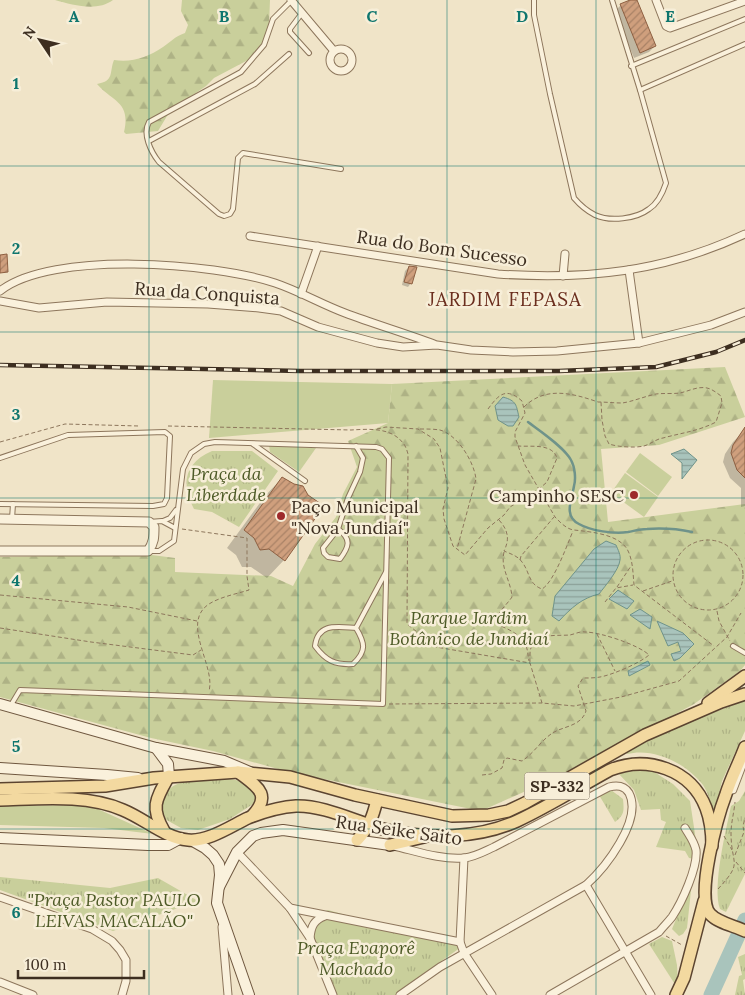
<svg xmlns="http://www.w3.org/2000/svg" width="745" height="995" viewBox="0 0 745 995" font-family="Lora,serif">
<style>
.green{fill:#c9cf9b}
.forest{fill:url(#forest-firs)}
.park{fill:url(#park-tufts)}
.water{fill:url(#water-rules);stroke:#6f938a}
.shadow{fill:#0003}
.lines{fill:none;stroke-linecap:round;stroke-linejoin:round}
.stream{stroke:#6f938a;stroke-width:2.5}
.river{stroke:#a9c4bc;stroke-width:15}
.building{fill:url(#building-hatch);stroke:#8d5f41}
.service-casing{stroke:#8d765c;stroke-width:6}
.minor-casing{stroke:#8d765c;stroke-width:9}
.tertiary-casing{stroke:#8d765c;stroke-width:11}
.secondary-casing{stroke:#6f573f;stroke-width:12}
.primary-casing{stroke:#5b4430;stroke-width:14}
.path{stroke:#8d765c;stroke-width:1;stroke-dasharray:4 2.5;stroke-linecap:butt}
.service{stroke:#faf1dc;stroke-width:4}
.minor{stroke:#faf1dc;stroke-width:7}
.tertiary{stroke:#faf1dc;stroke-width:9}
.secondary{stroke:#faf1dc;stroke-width:10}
.primary{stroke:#f3d9a0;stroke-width:11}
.rail-casing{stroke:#3d2e20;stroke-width:4.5}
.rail{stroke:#f7eed8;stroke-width:2.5;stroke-dasharray:8;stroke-linecap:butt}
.grid{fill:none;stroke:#0f766e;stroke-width:1;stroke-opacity:0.55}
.poi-dot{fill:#9e2a2b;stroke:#f7eed8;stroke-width:2}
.labels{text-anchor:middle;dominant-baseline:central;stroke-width:5;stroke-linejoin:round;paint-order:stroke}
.shield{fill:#f7eed8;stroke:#756857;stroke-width:1}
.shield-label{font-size:16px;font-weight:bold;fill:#3d2e20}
.street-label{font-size:18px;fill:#3d2e20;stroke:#f7eed8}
.park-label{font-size:18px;font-style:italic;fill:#4d5a26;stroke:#f7eed8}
.poi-label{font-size:18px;fill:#3d2e20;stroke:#f7eed8;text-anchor:end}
.neighbourhood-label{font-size:19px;letter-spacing:1px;fill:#6b2e1e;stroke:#f7eed8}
.grid-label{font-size:16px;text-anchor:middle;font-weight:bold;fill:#0f766e;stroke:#f7eed8;stroke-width:5;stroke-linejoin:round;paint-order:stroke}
</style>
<defs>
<pattern id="forest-firs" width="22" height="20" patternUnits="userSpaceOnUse" patternTransform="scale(1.25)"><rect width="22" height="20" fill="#c9cf9b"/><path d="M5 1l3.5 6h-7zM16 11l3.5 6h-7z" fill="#aeb285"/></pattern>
<pattern id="park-tufts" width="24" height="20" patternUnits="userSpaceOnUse" patternTransform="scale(1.25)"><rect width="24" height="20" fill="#c9cf9b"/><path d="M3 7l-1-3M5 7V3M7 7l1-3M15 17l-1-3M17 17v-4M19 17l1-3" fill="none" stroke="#aeb285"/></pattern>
<pattern id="water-rules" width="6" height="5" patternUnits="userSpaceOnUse" patternTransform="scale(1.25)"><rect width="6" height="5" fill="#a9c4bc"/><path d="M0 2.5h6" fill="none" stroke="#8ba098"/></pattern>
<pattern id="building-hatch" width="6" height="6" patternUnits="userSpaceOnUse" patternTransform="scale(1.25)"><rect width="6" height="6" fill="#cf9f7d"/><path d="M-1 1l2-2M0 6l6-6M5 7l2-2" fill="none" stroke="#a98266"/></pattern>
</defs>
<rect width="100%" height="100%" fill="#f0e4c8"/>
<g class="green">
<polygon points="213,380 392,384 388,423 209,438"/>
<polygon points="269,445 316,448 299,472 270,452"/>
<polygon points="640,453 672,477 658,496 626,472"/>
<polygon points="625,473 658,497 644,517 611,493"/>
<polygon points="89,805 153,834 104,828 0,825 0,806"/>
</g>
<g class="forest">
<path d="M55,0H113C97,12 73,5 55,0Z"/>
<path d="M182,0H270L269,25L265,44L248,60L214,78L206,86L170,111L158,131L126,134L124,132C131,102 113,102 97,84C115,81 109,72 114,60C132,63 148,57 163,47C172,41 174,37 185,33L188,25L181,11Z"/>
<polygon points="725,367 745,417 659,445 601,449 608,522 745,504 745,665 740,671 694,704 564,774 481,811 289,772 213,751 151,738 0,697 0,557 144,554 175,558 175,572 271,576 293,586 315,544 336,517 343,494 357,467 348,441 388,423 392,384"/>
</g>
<g class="park">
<path d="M212,451H252L278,471L239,527L212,512L194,509C181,484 184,463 212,451Z"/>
<path d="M745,700V731L722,781L714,815C711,805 709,794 703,785C687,764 654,747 627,754L625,751L670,730Z"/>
<polygon points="651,770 673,784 690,801 697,847 695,859 689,858 685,851 656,847 666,822 661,820 660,809 641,810 634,790 617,772"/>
<path d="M205,779C229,780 242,774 258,796L256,802L230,819L198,830L181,828L163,818L159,802C173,780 181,783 205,779Z"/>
<path d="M611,790L623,799C624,810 625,815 615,822L599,795Z"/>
<path d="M745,791V874L726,912L720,909C712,887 726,830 731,806L739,801Z"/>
<polygon points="0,877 110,888 158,878 198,901 113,931 0,890"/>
<polygon points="692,881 687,928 683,934 679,936 672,929"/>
<path d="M328,910L450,944L464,945L402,989L397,995H330L306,931C311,919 316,915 328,910Z"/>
<polygon points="662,937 672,941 677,965 678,989 649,944"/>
<polygon points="745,954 745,979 743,980 745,995 735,995 739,976 742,975 738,957"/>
</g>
<g class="water">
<path d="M503,397C517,401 516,405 519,417L513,426H508L498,420L495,406Z"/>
<polygon points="684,449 697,460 682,479 682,463 671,454"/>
<path d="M606,541L616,545C618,550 621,555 620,560C619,570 605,586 599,594C582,598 571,608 559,621L552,616L555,596L594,549Z"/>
<polygon points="618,590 634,601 627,609 609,599"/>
<polygon points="640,609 652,617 650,629 630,615"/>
<polygon points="657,621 683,633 694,644 680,658 674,661 671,654 681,651 678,642 668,646"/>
<polygon points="648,661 650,665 629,676 628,671"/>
</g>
<g class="shadow">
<polygon points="633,0 636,0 655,46 649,52 634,58 615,11 621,5"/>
<polygon points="409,267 411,283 408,287 402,285 405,271"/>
<polygon points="745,430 745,506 741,507 741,488 730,478 723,462 725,454 733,442"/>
<polygon points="282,478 323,507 284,560 267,578 251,567 242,567 236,555 227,548 265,496"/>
</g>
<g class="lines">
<path class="stream" d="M528,422C540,431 564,447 571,460C575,467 576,479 574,486C572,499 563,516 579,524C591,531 614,534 628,532C634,531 640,529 647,529C662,528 678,529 692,532"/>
<polyline class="river" points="711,995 745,920"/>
</g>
<g class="building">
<polygon points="630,0 637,0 656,46 640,53 620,4"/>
<polygon points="7,254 8,272 0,273 0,255"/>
<polygon points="409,266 417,267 412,284 404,282"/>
<polygon points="745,427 745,478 737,470 731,453 733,445"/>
<polygon points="282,477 294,484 303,486 308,495 324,506 285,561 269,549 260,550 254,538 244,530"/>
</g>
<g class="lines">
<defs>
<g id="service">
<path d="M534,0V15L550,94L574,198C580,205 587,211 595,215C610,222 636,219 649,209C657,204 663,192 666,183L640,90L612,0"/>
<path d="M291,1L273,19L264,45L241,72L149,122C142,134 151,152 159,162L219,214L224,216L230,214L233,209L238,158L243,153L341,169"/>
<polyline points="302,13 290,29 290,32 309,53"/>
<polyline points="631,66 745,19"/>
<polyline points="640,90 745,44"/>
<polyline points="149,141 255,84 289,54"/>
<polyline points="253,444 305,481"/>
<polyline points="0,458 68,435 165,432 170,436 167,498 164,504 153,506 0,504"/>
<polyline points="12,519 13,504"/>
<polyline points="163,521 170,518 176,510"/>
<polyline points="149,522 162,521 175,528"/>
<path d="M338,529C352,539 349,547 340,559L328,557L324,553L323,548L338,529L348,498L360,472L363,458L356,446"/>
<path d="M356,628C338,627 318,622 315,646C326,661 335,665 353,664C367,651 365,643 356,628L386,572"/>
<polyline points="733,646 745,653"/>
<polyline points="11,705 20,690 383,704 389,458 382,449 376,447 215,442 204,444 191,453 183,469 174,541 159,551 150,551"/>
<polyline points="730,792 734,791 745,762"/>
</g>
<g id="minor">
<polyline points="291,0 334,51"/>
<polyline points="656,0 666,26 670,28 745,1"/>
<circle cx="341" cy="60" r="11"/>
<path d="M250,236L498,274C586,280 664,272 745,234"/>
<polyline points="629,270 639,343"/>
<polyline points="563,276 565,254"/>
<path d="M0,291C52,250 214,263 275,283C299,291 321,304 345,313C374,324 405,333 434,344"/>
<polyline points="301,294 318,246"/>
<polyline points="0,301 39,308 107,302 208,304 259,308 281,311 318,327 377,343 403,347 437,345 471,350 513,352 557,351 639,343 711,325 745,312"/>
<path d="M394,846C416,851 441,860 464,858C475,857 485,851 494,847L609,787C617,785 624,785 629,793C643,820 605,868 586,885L440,967L400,995"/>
<polyline points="237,852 290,908 310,938 333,995"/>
<polyline points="464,858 460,942 464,953 492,995"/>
<polyline points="586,885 651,995"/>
<polyline points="0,897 92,929 112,941 120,950 126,960 126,981 122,995"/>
<polyline points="290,908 460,942"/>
<polyline points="222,927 228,995"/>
<path d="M310,938C311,926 314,920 325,916"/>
<polyline points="0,982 33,995"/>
<path d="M550,995L659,932C663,927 668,922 672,917C682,902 698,867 696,850C694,841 689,835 685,828"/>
</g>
<path id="tertiary" d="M0,519L149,522L154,527C154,537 154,543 148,551H0"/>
<g id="secondary">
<polyline points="0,704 156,748 224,761 250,772"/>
<polyline points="156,748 168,764 169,776"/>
<polyline points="0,768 107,775 138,778"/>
<polyline points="0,838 148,845 168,845 181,838"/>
<polyline points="191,840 205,848 213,855 219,864 220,875 217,903 249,995"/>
<polyline points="219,887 237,852 253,836 261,833 283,830 390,845"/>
</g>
<g id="primary">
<polyline points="708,703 745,676"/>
<path d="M745,747C739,763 731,778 726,794C718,815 695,897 710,914C718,923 735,926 745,931"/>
<path d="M238,772C256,786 273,794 252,816"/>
<polyline points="0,789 105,786 154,778 238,772 290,777 355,795 452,816 489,815 508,811 525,803 645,735 721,702 745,694"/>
<path d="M0,800C40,799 86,794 123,810C145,819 165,838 188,840C208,842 231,826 248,818C263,812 280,807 296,806C325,805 358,823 387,830C429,839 477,839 517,821C549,806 579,787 610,770C647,755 691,769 706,808C711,821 712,833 712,846"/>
<path d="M164,831C150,807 156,799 169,776"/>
<path d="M357,840C369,828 373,816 377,800"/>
<polyline points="390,845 424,837"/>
<polyline points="676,995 684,978 704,901"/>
</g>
</defs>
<use href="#service" class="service-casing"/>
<use href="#minor" class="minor-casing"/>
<use href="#tertiary" class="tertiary-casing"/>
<use href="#secondary" class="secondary-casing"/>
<use href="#primary" class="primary-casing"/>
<g class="path">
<path d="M524,407C545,386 572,393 598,402C606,402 614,403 622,403C631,402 646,396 656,394C664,393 673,394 680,393C689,391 698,386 707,388C712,389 717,393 721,396L722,403L716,422C699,431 681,433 663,438C656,439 651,444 644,446C635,448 618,447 609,444L605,436L602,420L601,402"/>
<path d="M488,409C499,394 506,387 522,401L525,413L515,432V437L525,465L555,517C560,522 566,529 574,530C591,532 622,534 629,553C633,563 633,574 634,585L714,646"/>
<path d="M168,426L351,430C368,429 391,427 403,443C405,445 407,450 408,454L407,624L436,647L530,663L542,703L574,706L621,697L679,681L727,637L741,613"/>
<path d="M377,429L386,427L418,429L434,439L440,448L448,488L443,509L444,519L453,546L465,555L488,528L504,515L510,507L539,489L547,482L557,458C552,443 532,447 518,446"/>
<path d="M420,429C427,429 434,429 440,430C458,435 474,462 476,479L457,549"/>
<polyline points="0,442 65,424 139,426"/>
<path d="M499,520C508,530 510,539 504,551C511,554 518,556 522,562C530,572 528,584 542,589C554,582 567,545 573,531"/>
<path d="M182,529L247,538V576L249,590C236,594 220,597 209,604C180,623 216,666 209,691"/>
<circle cx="708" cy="575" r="35"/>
<path d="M504,552C500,568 511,581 512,597C506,606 495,614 496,624C508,629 524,635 527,649C528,653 528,656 529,661"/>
<polyline points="520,560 521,556 554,517"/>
<polyline points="617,587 631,566"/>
<polyline points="643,591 672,581"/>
<polyline points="0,595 128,607 197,621"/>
<polyline points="605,602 616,588 633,585"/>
<polyline points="717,611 719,621 730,641"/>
<polyline points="0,628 91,642 193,655 201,650"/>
<polyline points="597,634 615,671"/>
<polyline points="392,641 409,637 414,630"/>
<polyline points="389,704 542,703"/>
<path d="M482,775L491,774L502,768L504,760L507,758L522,761C533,754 540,742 551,734C562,726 581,727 586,711L578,686L583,678C589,678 595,678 600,677C612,675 640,663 649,655C639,645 600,632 585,632C580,631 575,634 570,635C558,636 542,633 533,644C529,649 530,657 530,663"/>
<polyline points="724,836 732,850"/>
<polyline points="735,855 744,832 743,826 745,818"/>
<polyline points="736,862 745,873"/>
<path d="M718,889C744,861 731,866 731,833C731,823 734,813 735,802"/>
<polyline points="666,936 682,945"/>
</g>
<use href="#service" class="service"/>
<use href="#minor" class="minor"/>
<use href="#tertiary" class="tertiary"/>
<use href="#secondary" class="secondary"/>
<use href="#primary" class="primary"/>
<defs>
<polyline id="rail" points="0,365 300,371 559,371 656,367 716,352 745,340"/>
</defs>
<use href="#rail" class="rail-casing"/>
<use href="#rail" class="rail"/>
</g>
<path class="grid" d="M149,0V995M298,0V995M447,0V995M596,0V995M0,166H745M0,332H745M0,498H745M0,663H745M0,829H745"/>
<g class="poi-dot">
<circle cx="634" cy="495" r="5"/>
<circle cx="281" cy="516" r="5"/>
</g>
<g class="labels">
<rect class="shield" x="524.5" y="772.5" width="65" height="27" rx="4"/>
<g class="shield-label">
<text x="557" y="786">SP-332</text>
</g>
<g class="street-label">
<text transform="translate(442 248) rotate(8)">Rua do Bom Sucesso</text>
<text transform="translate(207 293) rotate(4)">Rua da Conquista</text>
<text transform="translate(399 830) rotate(8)">Rua Seike Saito</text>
</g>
<g class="park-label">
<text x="226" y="473">Praça da<tspan x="226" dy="21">Liberdade</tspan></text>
<text x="469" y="617">Parque Jardim<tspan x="469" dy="21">Botânico de Jundiaí</tspan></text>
<text x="114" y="899">"Praça Pastor PAULO<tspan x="114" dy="21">LEIVAS MACALÃO"</tspan></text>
<text x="356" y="947">Praça Evaporê<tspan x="356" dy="21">Machado</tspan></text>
</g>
<g class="poi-label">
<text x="624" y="495">Campinho SESC</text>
<text x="291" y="506" text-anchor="start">Paço Municipal<tspan x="291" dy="21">"Nova Jundiaí"</tspan></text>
</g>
<g class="neighbourhood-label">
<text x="505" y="299">JARDIM FEPASA</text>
</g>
</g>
<g class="grid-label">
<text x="74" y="22">A</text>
<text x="224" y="22">B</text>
<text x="372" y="22">C</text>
<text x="522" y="22">D</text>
<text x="670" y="22">E</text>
<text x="16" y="89">1</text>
<text x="16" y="254">2</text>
<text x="16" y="420">3</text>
<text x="16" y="586">4</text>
<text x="16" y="752">5</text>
<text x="16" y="918">6</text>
</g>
<g transform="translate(40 40) rotate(305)" stroke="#f7eed8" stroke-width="4" paint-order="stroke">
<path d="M0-4L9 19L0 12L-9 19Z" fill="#3d2e20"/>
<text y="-8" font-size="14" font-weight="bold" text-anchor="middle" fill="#3d2e20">N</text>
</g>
<path d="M18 970v8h126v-8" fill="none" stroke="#3d2e20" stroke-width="2.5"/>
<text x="25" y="970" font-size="15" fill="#3d2e20" stroke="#f7eed8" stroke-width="4" paint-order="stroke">100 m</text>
</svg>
